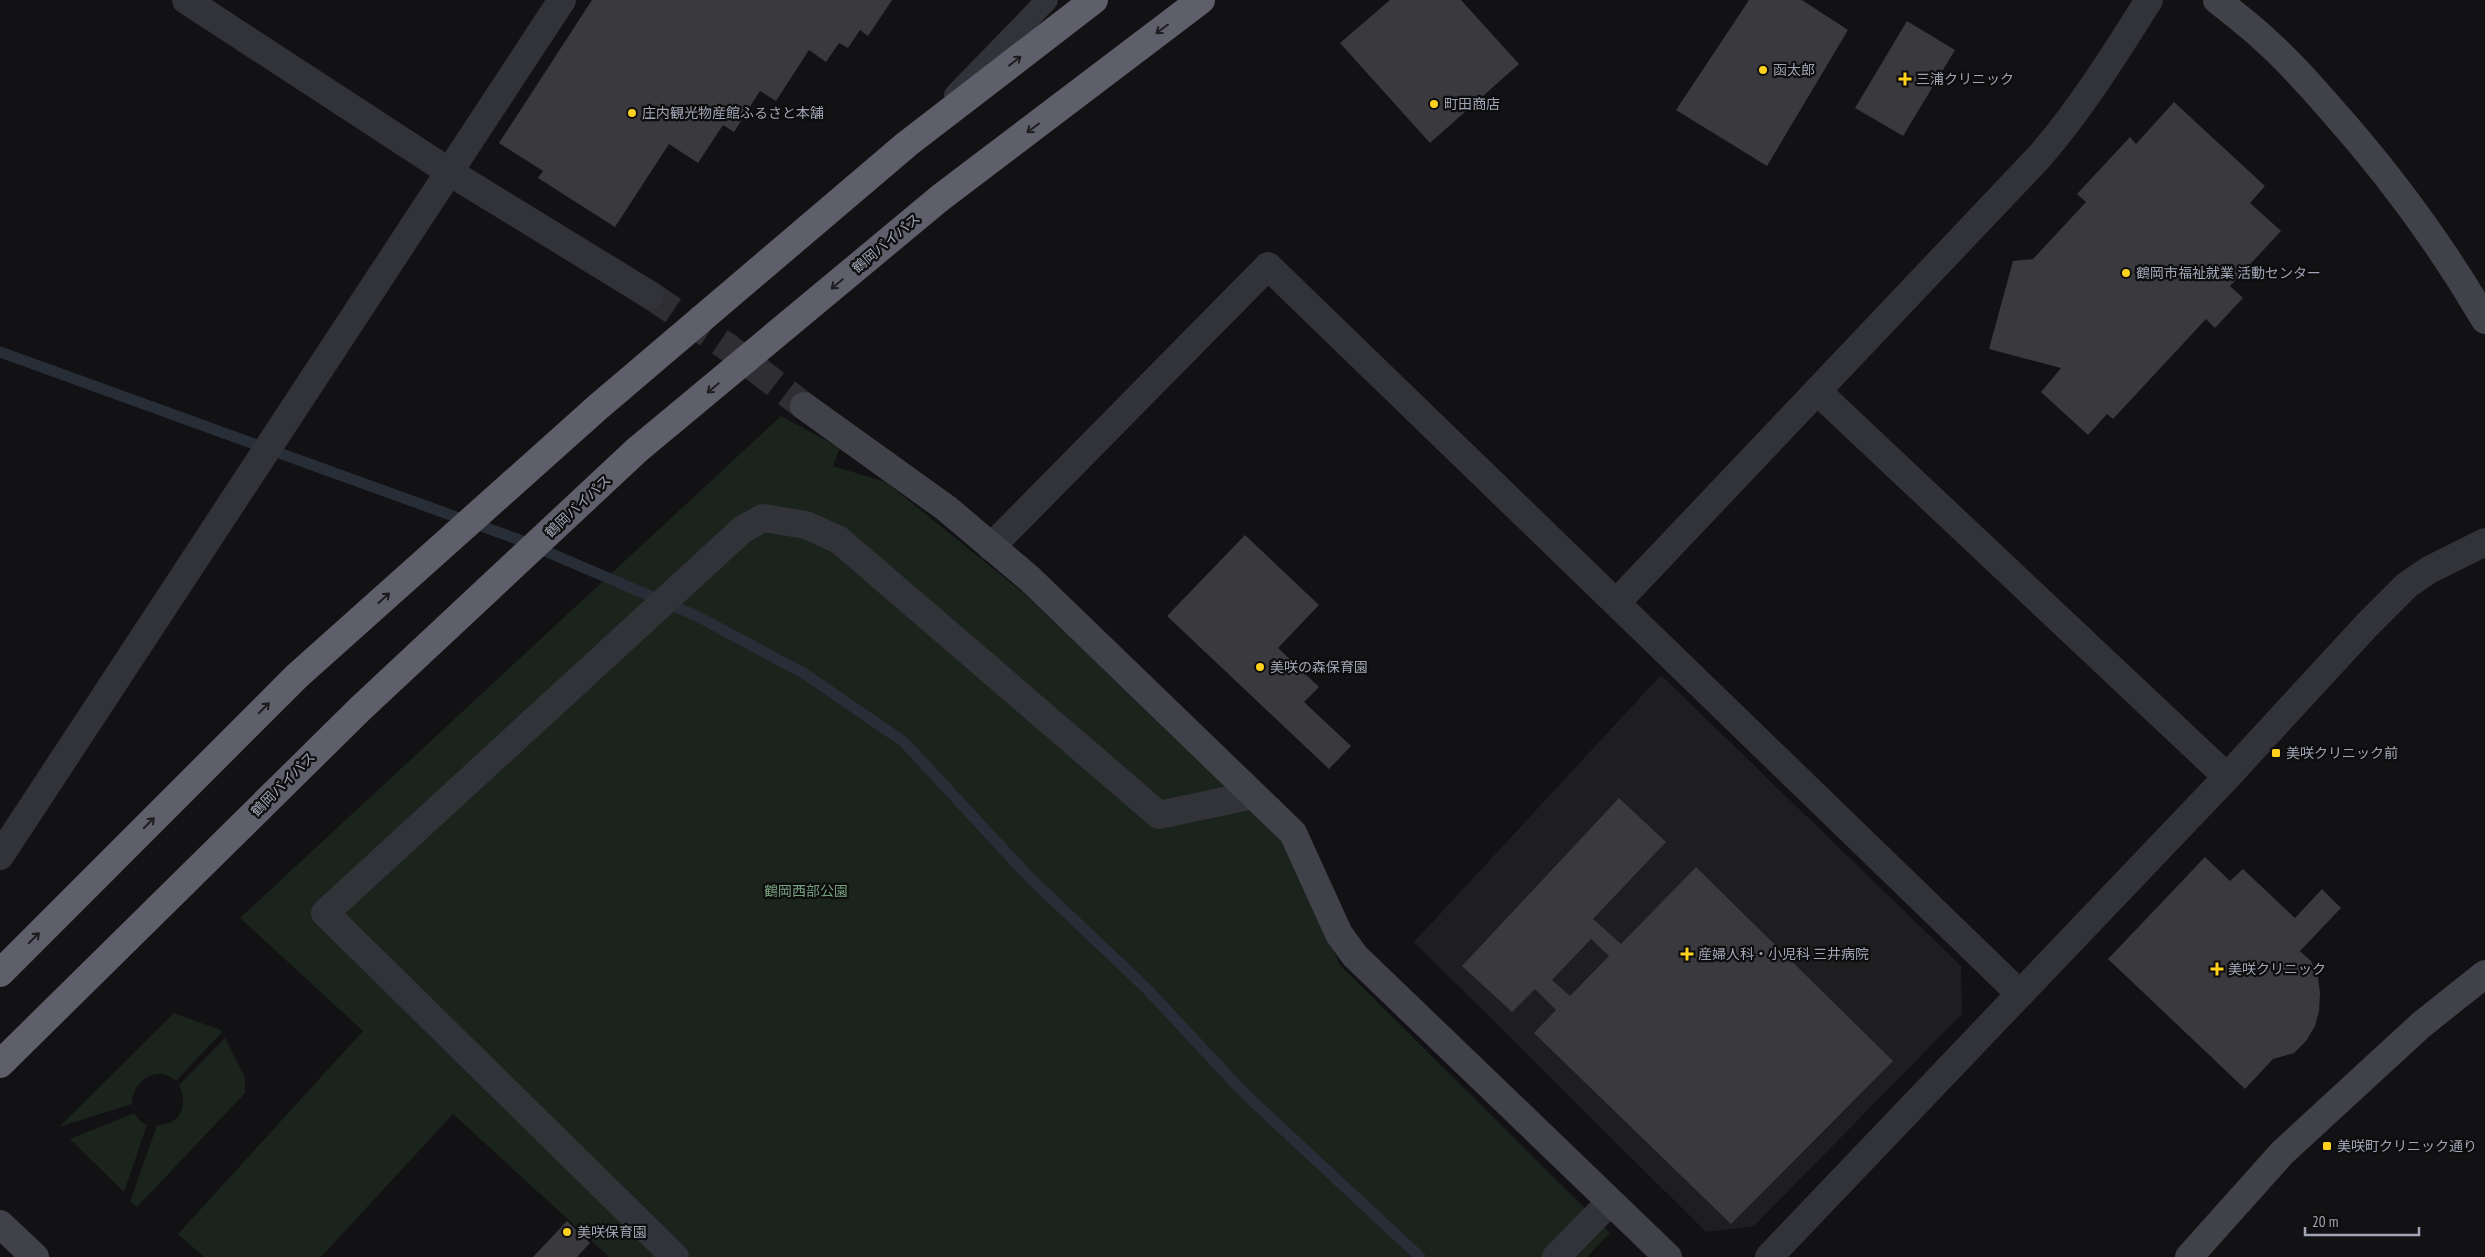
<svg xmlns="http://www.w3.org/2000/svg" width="2485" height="1257" viewBox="0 0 2485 1257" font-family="'PT Sans Narrow','Noto Sans JP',sans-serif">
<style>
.built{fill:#1e1d20}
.green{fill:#1b231d}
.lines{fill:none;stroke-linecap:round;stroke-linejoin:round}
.stream{stroke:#272e38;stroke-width:11}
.building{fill:#39393e;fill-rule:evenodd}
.street-tunnel{stroke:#2f2f33;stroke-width:28;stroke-dasharray:28 14;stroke-linecap:butt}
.lane{stroke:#323239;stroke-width:22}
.street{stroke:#323239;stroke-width:28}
.secondary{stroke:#404149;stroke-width:28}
.highway{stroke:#5e5f6a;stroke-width:28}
.oneway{stroke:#1d1d20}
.poi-dot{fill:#ffd11e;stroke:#0d0d0e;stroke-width:2}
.labels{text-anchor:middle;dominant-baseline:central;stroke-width:4.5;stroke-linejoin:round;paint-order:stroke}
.poi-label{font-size:14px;fill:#a2a5b5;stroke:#0d0d0e;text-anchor:start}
.street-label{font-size:14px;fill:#a2a5b5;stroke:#0d0d0e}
.park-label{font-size:14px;fill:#77a27f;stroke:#0d0d0e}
</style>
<rect width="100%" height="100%" fill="#121113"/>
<polygon class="built" points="1661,675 1961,966 1962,1014 1754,1226 1706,1232 1414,942"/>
<g class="green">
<polygon points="781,416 840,448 833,466 886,482 1022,592 1292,847 1340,965 1610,1233 1587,1257 609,1257 453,1114 321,1257 204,1257 178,1234 363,1031 240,918"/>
<path d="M174,1013L223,1031L176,1081C157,1063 132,1082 132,1104L59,1127Z"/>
<path d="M225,1038L245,1077V1093L137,1207L130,1202L157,1125C182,1125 188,1105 179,1085Z"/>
<polygon points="134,1113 141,1122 147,1125 124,1192 70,1139"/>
</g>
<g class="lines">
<polyline class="stream" points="0,352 517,539 697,616 805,674 904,742 1029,877 1147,989 1244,1093 1420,1257"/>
</g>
<g class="building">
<polygon points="592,0 892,0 868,36 860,30 848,48 839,43 826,62 809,50 776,101 760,91 734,132 723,125 698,163 669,144 615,227 538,178 543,171 499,143"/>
<polygon points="1390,0 1461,0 1519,64 1430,143 1340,43"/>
<polygon points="1749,0 1802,0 1848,30 1767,166 1676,110"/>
<polygon points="1907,21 1955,50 1903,136 1855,108"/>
<polygon points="2174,102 2265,186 2250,203 2281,231 2230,286 2243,298 2215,328 2206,319 2113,419 2107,414 2088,435 2041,392 2061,368 1989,349 2013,261 2033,259 2086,202 2077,194 2130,137 2136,144"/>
<polygon points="1245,535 1319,605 1278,648 1319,687 1304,702 1351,746 1329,769 1167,616"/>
<path d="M1619,798L1666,842L1593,919L1621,944L1696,867L1893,1061L1731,1224L1534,1033L1556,1010L1535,989L1512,1012L1462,966ZM1591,939L1609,956L1570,996L1552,980Z"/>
<polygon points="2205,857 2230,881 2243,869 2295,918 2322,889 2341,908 2300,951 2311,961 2318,978 2320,993 2319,1011 2315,1026 2306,1041 2294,1053 2273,1059 2245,1089 2108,959"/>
<polygon points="567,1221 590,1243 577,1257 533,1257"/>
</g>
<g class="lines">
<polyline class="street-tunnel" points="650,295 729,348 804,406"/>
<polyline class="lane" points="955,95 1047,0"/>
<g class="street">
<polyline points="186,0 451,173 650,295"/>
<polyline points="1817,391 2227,777"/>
<polyline points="991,547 1268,266 2020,994"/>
<path d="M1617,602L2040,156C2082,107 2115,54 2149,0"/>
<polyline points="0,856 562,0"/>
<polyline points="675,1257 325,913 743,529 763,518 806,525 839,540 1159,815 1253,795"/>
<polyline points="1556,1257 1610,1202"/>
<polyline points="1769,1257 2227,777 2367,625 2407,585 2429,570 2485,542"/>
</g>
<g class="secondary">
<path d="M2217,0C2233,13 2249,25 2264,39C2288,60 2309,84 2330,108C2389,174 2440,243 2485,320"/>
<polyline points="804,406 946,508 1030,579 1293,833 1339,934 1355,956 1668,1257"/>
<polyline points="0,1224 35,1257"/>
<polyline points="2189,1257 2282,1153 2421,1025 2485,974"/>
</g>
<g class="highway">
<polyline points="0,973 297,676 598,407 907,144 1094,0"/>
<polyline points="0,1064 361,708 637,450 940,198 1201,0"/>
</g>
</g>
<defs><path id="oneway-shaft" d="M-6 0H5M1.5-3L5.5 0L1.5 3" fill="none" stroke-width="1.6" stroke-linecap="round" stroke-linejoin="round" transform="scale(1.25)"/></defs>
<g class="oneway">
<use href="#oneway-shaft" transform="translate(1162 29) rotate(143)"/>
<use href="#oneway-shaft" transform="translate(1015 61) rotate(-38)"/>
<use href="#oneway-shaft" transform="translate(1033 128) rotate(143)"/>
<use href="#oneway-shaft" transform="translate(837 284) rotate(140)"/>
<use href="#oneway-shaft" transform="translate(713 388) rotate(140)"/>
<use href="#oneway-shaft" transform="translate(384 598) rotate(-42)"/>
<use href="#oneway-shaft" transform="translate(264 708) rotate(-45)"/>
<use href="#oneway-shaft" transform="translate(149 823) rotate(-45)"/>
<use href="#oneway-shaft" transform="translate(34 938) rotate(-45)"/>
</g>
<g class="poi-dot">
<circle cx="1763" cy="70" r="5"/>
<path d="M1902.5 71.5h5v5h5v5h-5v5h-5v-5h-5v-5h5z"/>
<circle cx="1434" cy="104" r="5"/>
<circle cx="632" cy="113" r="5"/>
<circle cx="2126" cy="273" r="5"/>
<circle cx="1260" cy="667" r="5"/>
<rect x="2271" y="748" width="10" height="10" rx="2.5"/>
<path d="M1684.5 946.5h5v5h5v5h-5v5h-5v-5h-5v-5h5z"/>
<path d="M2214.5 961.5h5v5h5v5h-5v5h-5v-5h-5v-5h5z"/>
<rect x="2322" y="1141" width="10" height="10" rx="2.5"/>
<circle cx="567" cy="1232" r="5"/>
</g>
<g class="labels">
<g class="poi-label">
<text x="1773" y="70">函太郎</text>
<text x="1916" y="79">三浦クリニック</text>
<text x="1444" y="104">町田商店</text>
<text x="642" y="113">庄内観光物産館ふるさと本舗</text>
<text x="2136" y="273">鶴岡市福祉就業 活動センター</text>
<text x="1270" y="667">美咲の森保育園</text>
<text x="2286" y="753">美咲クリニック前</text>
<text x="1698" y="954">産婦人科・小児科 三井病院</text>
<text x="2228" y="969">美咲クリニック</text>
<text x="2337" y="1146">美咲町クリニック通り</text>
<text x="577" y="1232">美咲保育園</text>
</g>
<g class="street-label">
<text transform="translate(886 243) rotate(-40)">鶴岡バイパス</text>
<text transform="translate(578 506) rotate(-43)">鶴岡バイパス</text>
<text transform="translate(283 784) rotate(-45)">鶴岡バイパス</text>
</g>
<g class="park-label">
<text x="806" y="891">鶴岡西部公園</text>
</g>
</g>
<path d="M2305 1227v8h114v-8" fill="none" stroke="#a2a5b5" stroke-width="2.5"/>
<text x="2312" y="1227" font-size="15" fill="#a2a5b5" stroke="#0d0d0e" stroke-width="4" paint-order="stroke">20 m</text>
</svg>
